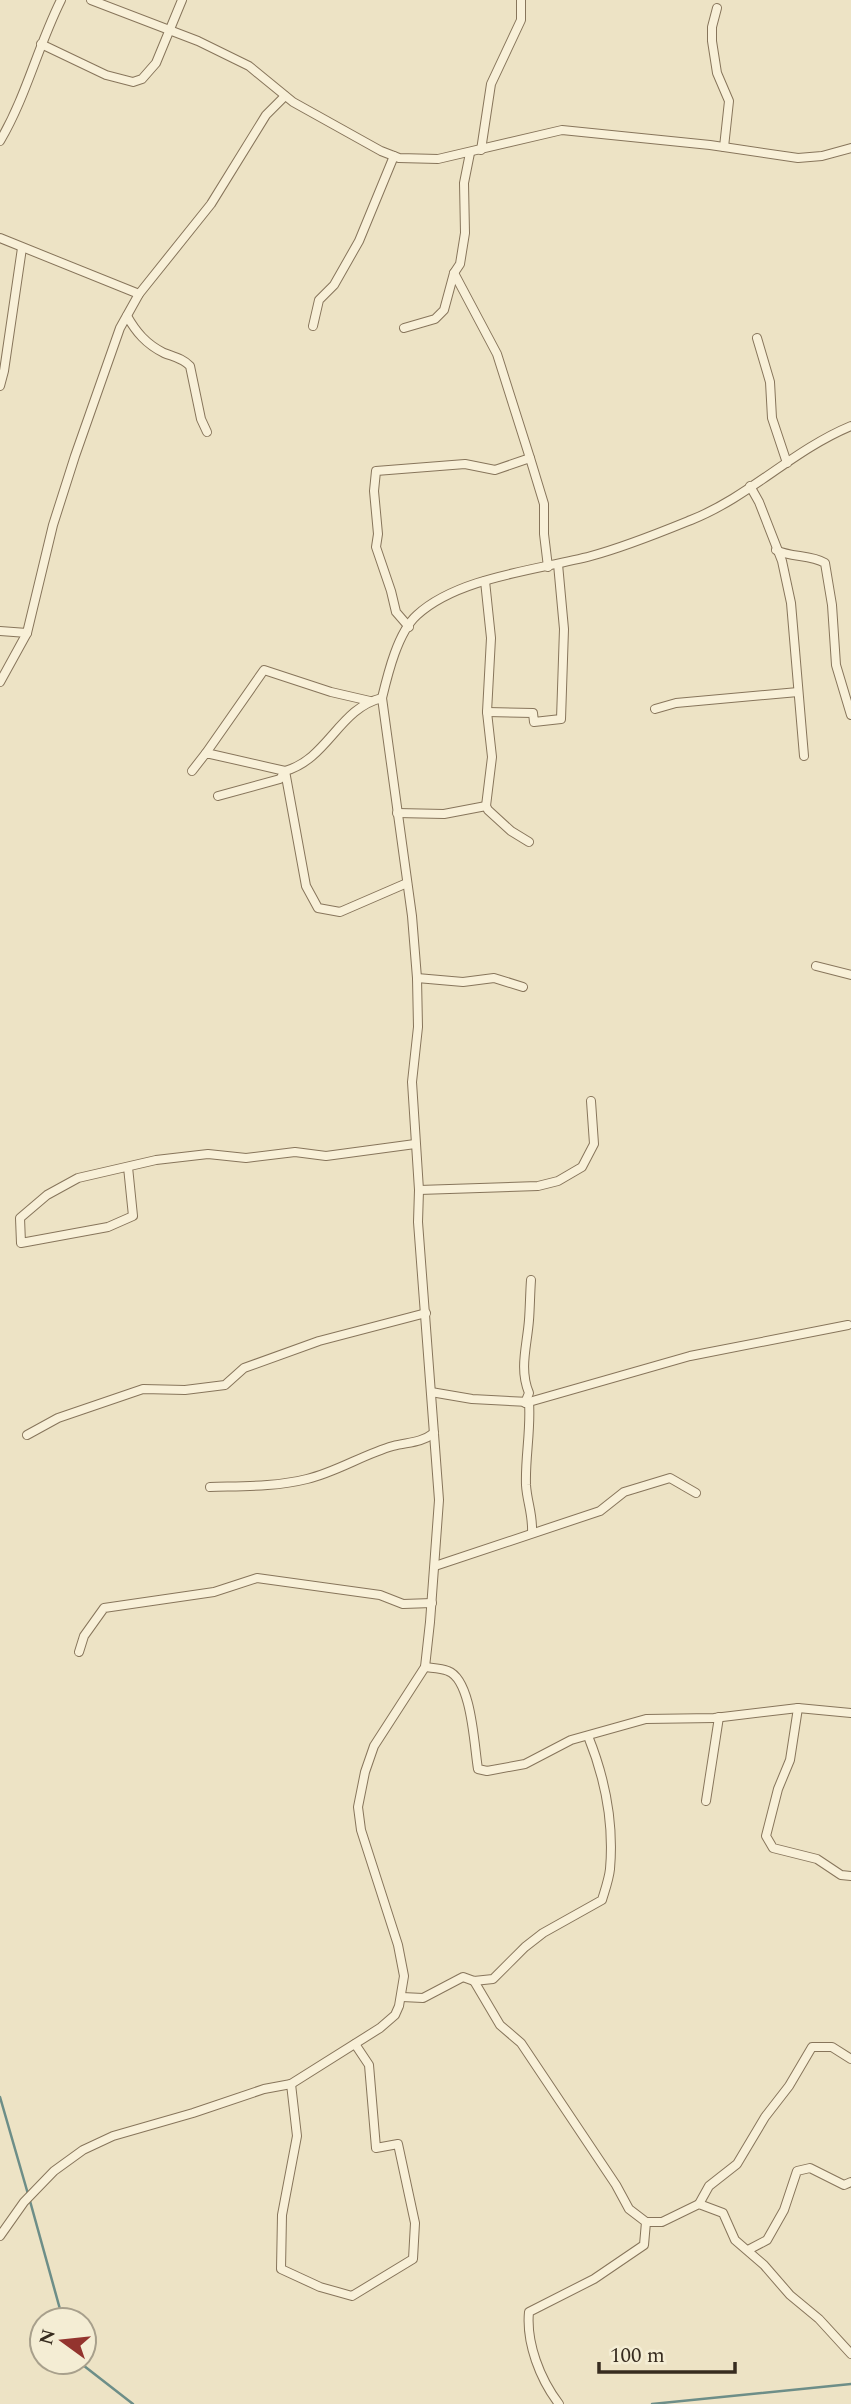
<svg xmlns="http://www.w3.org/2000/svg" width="851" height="2404" viewBox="0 0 851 2404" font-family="Spectral,serif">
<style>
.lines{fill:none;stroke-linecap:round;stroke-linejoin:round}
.stream{stroke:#6d8e88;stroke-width:2.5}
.minor-casing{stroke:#87755b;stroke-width:10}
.minor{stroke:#f8f0d8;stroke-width:8}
</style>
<rect width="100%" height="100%" fill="#ede3c5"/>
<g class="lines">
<g class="stream">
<polyline points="0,2097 28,2194"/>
<polyline points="30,2201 63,2320"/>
<polyline points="79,2362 133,2404"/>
<polyline points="652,2404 851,2384"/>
</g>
<defs>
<g id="minor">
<polyline points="91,0 198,41 249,66 293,102 381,151 399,158 438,159 562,130 710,145 798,158 822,156 851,148"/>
<polyline points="717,8 712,27 712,41 717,73 729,101 724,147"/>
<polyline points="41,44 106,75 133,82 142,79 156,63 182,0"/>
<path d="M0,141C26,97 38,46 61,0"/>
<polyline points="481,150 491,84 521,20 521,0"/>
<polyline points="0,238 139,294"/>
<polyline points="454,273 497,354 530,458"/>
<path d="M127,316C136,332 146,344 164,353C174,357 182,358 190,366L201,419L207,432"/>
<polyline points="313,326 319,300 334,285 359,241 394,156"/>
<polyline points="404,328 435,319 444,310 454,273 460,264 465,233 464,183 470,153"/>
<polyline points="757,338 770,382 772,418 787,463"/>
<polyline points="0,386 4,371 22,248"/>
<polyline points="750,486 759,502 782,561 791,603 804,756"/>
<path d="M776,550C792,558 810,554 825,563L832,605L836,665L851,715"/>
<polyline points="485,581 491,638 487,712 492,757 486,806 488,810 511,831 529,842"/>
<polyline points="409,627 396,612 391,591 376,547 378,534 374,491 376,471 465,464 495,470 530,458 544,504 544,534 548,567"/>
<polyline points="0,631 27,633"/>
<polyline points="0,682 27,633 53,525 75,456 120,328 139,294 211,204 266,115 285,96"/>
<polyline points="655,709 676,703 798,692"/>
<polyline points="487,712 533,713 534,722 561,719 564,629 558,564"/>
<polyline points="206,753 264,670 331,692 370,701"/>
<polyline points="192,771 206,753 285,771 306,886 318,908 340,912 407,883"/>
<path d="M218,796L280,779L285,771C328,759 339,708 382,698"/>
<polyline points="397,813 444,814 486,806"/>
<polyline points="816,966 851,975"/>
<polyline points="417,978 463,982 494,978 523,987"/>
<polyline points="128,1167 133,1216 108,1227 21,1243 20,1218 47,1195 78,1178 156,1160 208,1154 246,1158 295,1152 326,1156 415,1144"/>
<polyline points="419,1190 538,1186 558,1181 582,1167 594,1144 591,1101"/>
<polyline points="431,1392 472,1399 529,1402 690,1356 848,1325"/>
<path d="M529,1402C531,1431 525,1457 526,1485C527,1502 533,1514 532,1533"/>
<path d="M525,1403L529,1393C519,1369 527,1346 529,1320C530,1307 530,1294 531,1280"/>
<polyline points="27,1435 58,1418 143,1389 185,1390 225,1385 244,1368 319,1341 426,1313"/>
<path d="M210,1487C242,1486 275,1487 307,1479C337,1472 364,1454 393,1446C408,1442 421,1443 434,1433"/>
<polyline points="435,1566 600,1511 624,1492 670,1478 696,1493"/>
<polyline points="79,1652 84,1636 104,1608 214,1592 257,1578 380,1595 403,1604 432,1603"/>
<path d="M425,1667C432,1668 441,1668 448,1671C472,1680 474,1746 478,1769L487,1771L525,1764L571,1740L646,1719L714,1718L798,1708L851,1713"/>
<polyline points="798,1708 790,1760 778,1789 766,1836 773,1848 817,1859 841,1875 851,1876"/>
<polyline points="706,1801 719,1717"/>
<path d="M474,1981L500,2025L521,2043L616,2185L629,2209L646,2222L644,2245L594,2279L529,2312C526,2343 540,2379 559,2404"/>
<path d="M402,1997L423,1998L463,1977L474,1981L493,1979L525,1947L543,1933L602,1900C605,1890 609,1879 610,1869C614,1823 605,1778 588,1736"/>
<polyline points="291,2084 297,2136 282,2215 281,2269 320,2287 352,2296 413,2259 415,2223 398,2144 376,2148 369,2065 355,2044"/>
<polyline points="699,2204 709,2186 737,2164 765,2117 789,2086 812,2047 832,2047 851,2059"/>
<polyline points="646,2222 662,2222 699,2204 723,2213 735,2240 764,2265 790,2295 819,2319 851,2354"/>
<path d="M0,2236L24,2202L54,2171L83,2150L113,2136L193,2113L264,2089L291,2084L380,2028L395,2015L399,2006L404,1976L398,1945L361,1830L358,1807L365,1772L374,1746L425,1667L430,1622L439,1500L418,1222L419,1190L412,1082L418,1027L417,978L412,916L382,698C388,673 398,632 417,615C458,577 538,570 591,556C625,547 659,533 691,520C749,497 793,450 851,426"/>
<polyline points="748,2250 767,2240 784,2210 797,2171 810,2168 844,2185 851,2182"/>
</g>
</defs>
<use href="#minor" class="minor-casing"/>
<use href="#minor" class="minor"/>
</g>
<g transform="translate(63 2341) rotate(285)"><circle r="33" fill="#f4edd4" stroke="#a8a08c" stroke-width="2"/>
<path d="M0-5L12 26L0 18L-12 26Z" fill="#93342e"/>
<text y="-10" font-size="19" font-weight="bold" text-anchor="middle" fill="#372c1f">N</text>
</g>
<path d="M599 2362v10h136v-10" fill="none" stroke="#372c1f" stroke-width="3.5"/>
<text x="610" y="2362" font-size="21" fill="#372c1f" stroke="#f4edd4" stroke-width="5" paint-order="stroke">100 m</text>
</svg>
